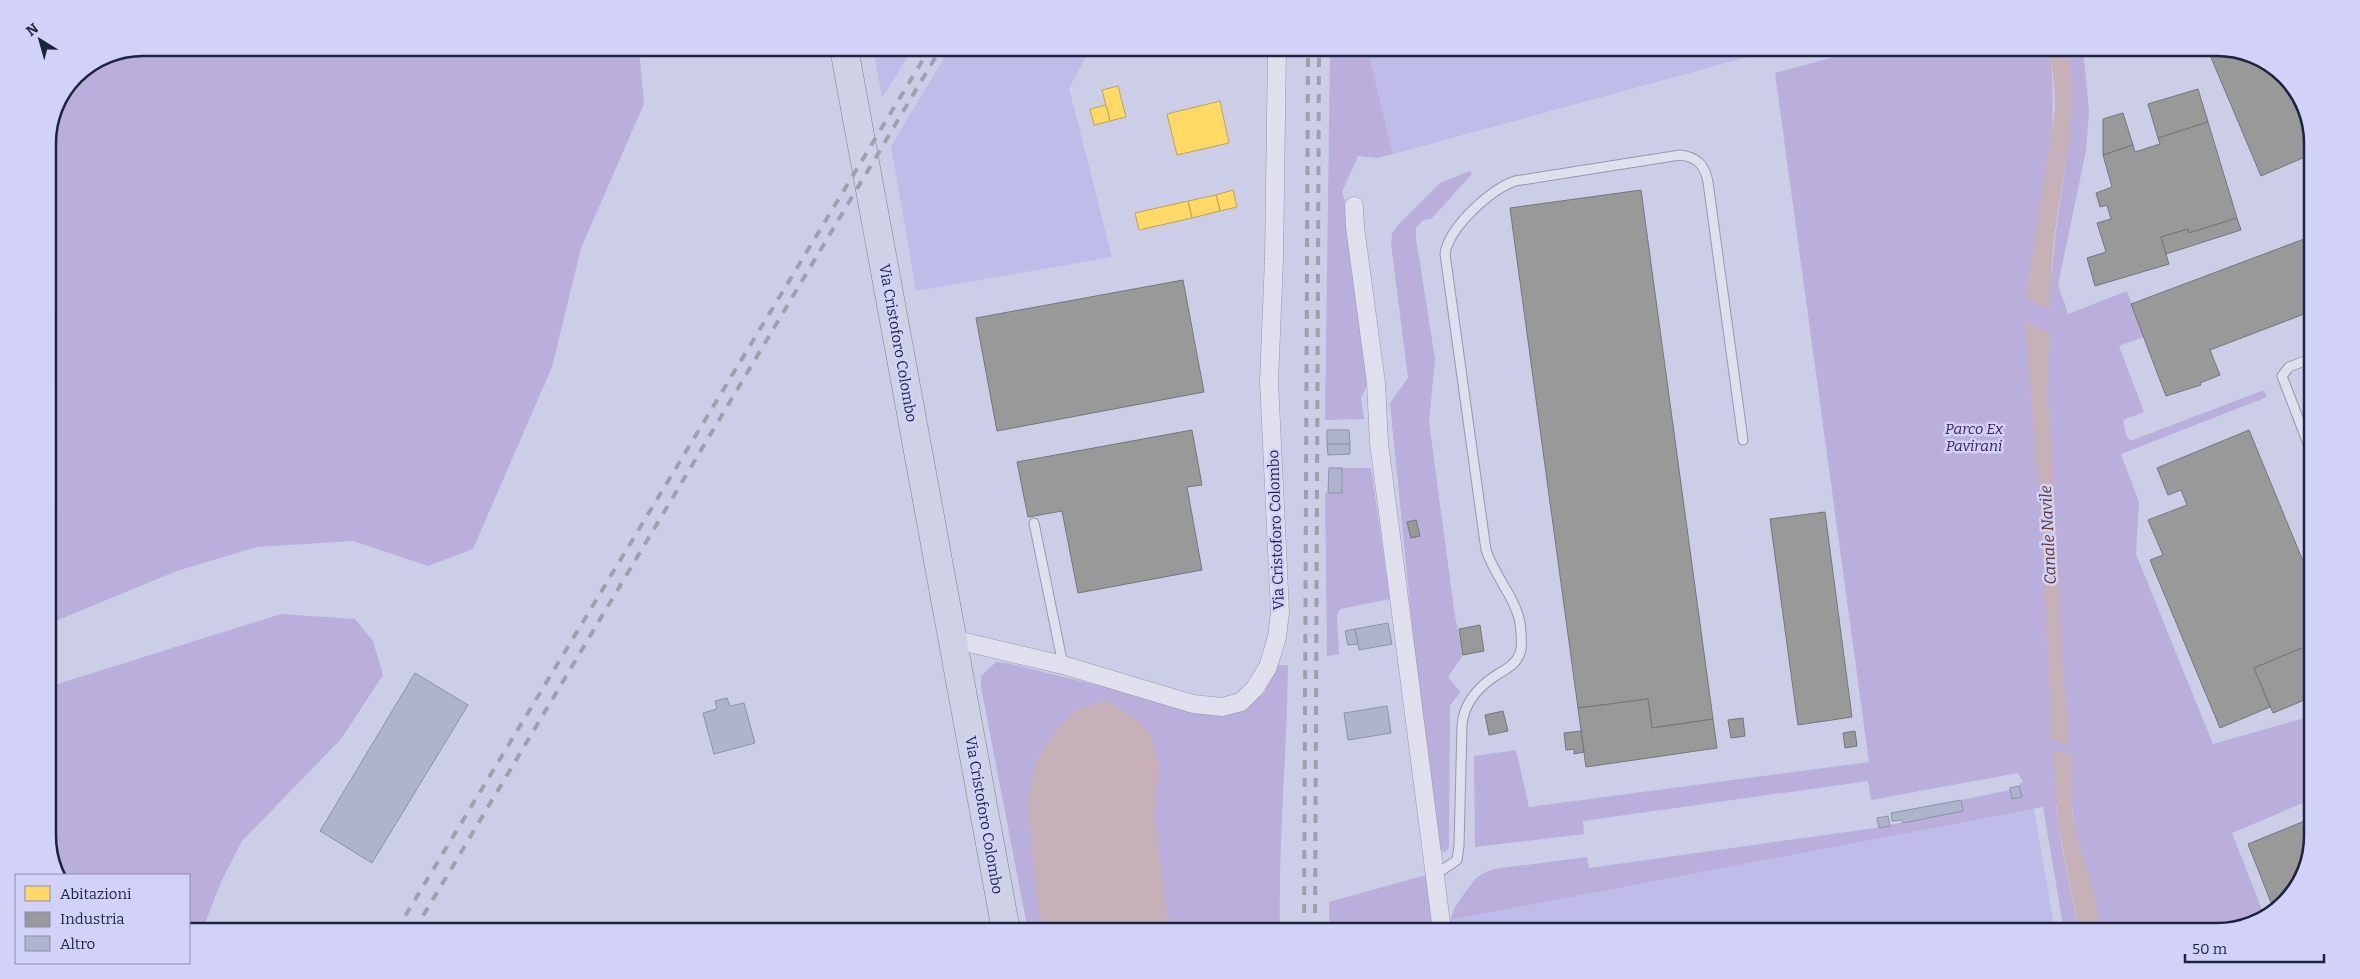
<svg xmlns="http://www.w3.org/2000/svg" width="2360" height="979" viewBox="0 0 2360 979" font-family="Bitter,serif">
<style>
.farmland{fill:#bfbce9}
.green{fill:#baaedc}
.water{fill:#c7b1b9}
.homes{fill:#ffd966;stroke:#bba35a}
.industry{fill:#999;stroke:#74767d}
.building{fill:#adb4cc;stroke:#8b92a8}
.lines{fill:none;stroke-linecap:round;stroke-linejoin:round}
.service-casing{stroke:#9598ad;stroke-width:11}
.minor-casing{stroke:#9598ad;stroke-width:19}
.primary-casing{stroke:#7c7f92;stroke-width:29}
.service{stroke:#dfdfee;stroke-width:9}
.minor{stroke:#dfdfee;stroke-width:18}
.primary{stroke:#cfd1e6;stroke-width:28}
.rail{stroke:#9fa0ae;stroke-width:4;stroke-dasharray:9 9;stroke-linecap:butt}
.labels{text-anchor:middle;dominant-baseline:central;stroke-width:5;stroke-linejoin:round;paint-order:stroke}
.street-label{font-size:15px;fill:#1c243d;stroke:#d2d2f9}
.park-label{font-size:15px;font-style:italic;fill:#3f205b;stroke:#d2d2f9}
.water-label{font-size:16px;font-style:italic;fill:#5e342a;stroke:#d2d2f9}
.rim{fill:none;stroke:#1c243d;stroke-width:2.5}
</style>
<rect width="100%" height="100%" fill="#cccee8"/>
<g class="farmland">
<polygon points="873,48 913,48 882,98"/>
<polygon points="950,48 1091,48 1069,88 1112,257 916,291 891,146"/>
<polygon points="1371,48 1781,48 1393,154 1371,64"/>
<polygon points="2034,808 2055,931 1451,931 1450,920"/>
</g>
<g class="green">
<polygon points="143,48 639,48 644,104 581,248 552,367 473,549 428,566 353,541 257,547 177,571 48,624 48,137 76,75 107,55"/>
<polygon points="1330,48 1371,48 1371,64 1393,154 1377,158 1358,156 1342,192 1346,204 1369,381 1361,398 1364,419 1325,420"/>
<path d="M1867,48H2049C2061,125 2042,206 2028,283L2052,274C2056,198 2080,124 2067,48H2083L2089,112L2086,151L2058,285L2068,314L2127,291L2144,337L2119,346L2144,412L2123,420L2126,435L2130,441L2264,390L2267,397L2121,454L2139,502L2136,554L2213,744L2312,716V799L2232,833L2265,917L2217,931H2099L2094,898L2075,832L2072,804L2056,806L2061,842L2079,931H2064L2043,807L1450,920L1456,905L1475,879L1484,873L1494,869L1587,857L1589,868L1889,826V825L1963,811L1961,800L2010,790L2012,799L2022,797L2019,784L2023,782L2018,773L1871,800L1868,781L1583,821L1584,834L1475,847L1474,756L1516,750L1529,807L1869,762L1775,73Z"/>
<polygon points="1470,171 1472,174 1431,219 1423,220 1416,228 1416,238 1435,359 1429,422 1455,616 1463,655 1448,677 1460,692 1450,706 1449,846 1448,850 1444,852 1439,848 1413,635 1390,403 1408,378 1391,244 1392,234 1397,226 1440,183"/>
<polygon points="1342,468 1371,468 1390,599 1340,609 1337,616 1339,654 1327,656 1325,493 1341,493"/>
<polygon points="281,614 355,619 373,641 383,675 341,739 242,841 221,882 202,931 189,931 189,875 60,875 48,843 48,687"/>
<path d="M996,662L1007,663L1190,708L1245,709L1264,693L1273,665H1288C1287,754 1278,843 1280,931H1028L981,687V676Z"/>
<polygon points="1426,875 1433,931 1329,931 1329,902"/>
</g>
<g class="water">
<path d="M2049,48H2067C2079,117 2062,173 2054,241C2051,264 2051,287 2050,310L2026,298L2055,108L2054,83Z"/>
<polygon points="2025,321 2049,333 2048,400 2059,557 2061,644 2069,744 2052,740 2040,508"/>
<polygon points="1106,700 1136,719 1151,735 1159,763 1154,816 1165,900 1171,931 1044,931 1037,902 1028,799 1037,760 1054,732 1076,710"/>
<path d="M2053,750L2071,755C2071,781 2070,807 2076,833C2083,863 2100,901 2099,931H2079L2058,823Z"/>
</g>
<g class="homes">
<polygon points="1118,86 1126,117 1110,121 1102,90"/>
<polygon points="1220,101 1229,143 1177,155 1167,114"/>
<polygon points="1106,105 1110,121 1094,125 1090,109"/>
<polygon points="1233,190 1237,207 1220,211 1216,195"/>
<polygon points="1216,195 1220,211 1192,218 1188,201"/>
<polygon points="1188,201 1192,218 1139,230 1135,213"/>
</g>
<g class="industry">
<polygon points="2207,48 2253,55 2296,90 2312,137 2312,154 2261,176"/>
<polygon points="2198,89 2208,122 2158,138 2148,104"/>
<polygon points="2123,113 2133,145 2103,155 2103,119"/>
<polygon points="2208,122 2237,218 2189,233 2188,229 2161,237 2169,264 2095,286 2087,258 2106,252 2097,223 2111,219 2107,205 2100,207 2096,193 2112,187 2103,155 2133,145 2135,152 2160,144 2158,138"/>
<polygon points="1641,190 1713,719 1652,728 1648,699 1578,708 1510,208"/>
<polygon points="2237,218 2241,230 2166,254 2161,237 2188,229 2189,233"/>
<polygon points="2312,236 2312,311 2210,350 2220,375 2200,383 2201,385 2166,396 2131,304"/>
<polygon points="1183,280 1204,392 997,431 976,318"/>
<polygon points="1192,430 1202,485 1187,487 1202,570 1078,593 1062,511 1028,517 1017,462"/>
<polygon points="2249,430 2312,583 2312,644 2254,668 2270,707 2220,728 2150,560 2163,555 2148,520 2187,505 2181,490 2168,495 2157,468"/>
<polygon points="1825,512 1852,717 1798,725 1770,519"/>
<polygon points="1416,520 1420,536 1411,538 1407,522"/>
<polygon points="1480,625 1484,651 1463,655 1459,629"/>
<polygon points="2312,644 2312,697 2273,713 2254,668"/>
<polygon points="1648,699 1652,728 1713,719 1717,748 1586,767 1578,708"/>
<polygon points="1503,711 1508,731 1489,735 1485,715"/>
<polygon points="1743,718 1745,736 1731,738 1728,720"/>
<polygon points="1581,731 1584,752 1574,754 1574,749 1566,750 1564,733"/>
<polygon points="1855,731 1857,746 1845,748 1843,733"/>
<polygon points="2312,818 2312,836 2305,872 2274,910 2248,844"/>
</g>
<g class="building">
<polygon points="1327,430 1349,430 1350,444 1327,444"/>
<polygon points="1327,444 1350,444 1350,454 1328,455"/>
<polygon points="1329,468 1342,468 1342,493 1328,493"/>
<polygon points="1388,623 1392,644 1359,650 1355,629"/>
<polygon points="1355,629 1358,644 1348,645 1345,631"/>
<polygon points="415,673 468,705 372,863 320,831"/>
<polygon points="727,698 730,706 744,703 755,743 714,754 703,713 717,709 715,701"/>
<polygon points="1387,706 1391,733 1348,740 1344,713"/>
<polygon points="2019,786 2022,797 2012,799 2010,788"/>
<polygon points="1961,800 1963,811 1903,823 1902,820 1892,821 1891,813"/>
<polygon points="1888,816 1890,826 1879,828 1877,818"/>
</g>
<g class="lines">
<defs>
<g id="service">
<polyline points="2312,358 2289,367 2282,376 2312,454"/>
<polyline points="1034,523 1063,665"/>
<path d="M1435,875L1457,860L1459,846L1462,725C1464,702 1479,686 1498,674C1508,668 1516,664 1520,653C1523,645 1521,632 1520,623C1516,599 1494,575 1486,550L1445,254C1449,227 1490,190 1515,181L1680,155C1698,157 1705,166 1708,182L1743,440"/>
</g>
<g id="minor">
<polyline points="1354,206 1355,227 1376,383 1379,443 1442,931"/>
<polyline points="952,639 1063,665 1193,704 1222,707 1241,702 1255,688 1268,667 1277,637 1280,612 1269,381 1274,259 1277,48"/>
</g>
<polyline id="primary" points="844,48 1006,931"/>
</defs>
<use href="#service" class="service-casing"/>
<use href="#minor" class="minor-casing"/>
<use href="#primary" class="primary-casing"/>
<use href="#service" class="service"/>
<use href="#minor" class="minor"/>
<use href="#primary" class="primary"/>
<g class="rail">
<polyline points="396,931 930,48"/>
<polyline points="414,931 941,48"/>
<polyline points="1304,931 1308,48"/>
<polyline points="1315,931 1319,48"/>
</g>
</g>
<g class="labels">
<g class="street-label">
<text transform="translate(898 343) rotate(80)">Via Cristoforo Colombo</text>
<text transform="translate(1276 530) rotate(-92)">Via Cristoforo Colombo</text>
<text transform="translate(984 815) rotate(80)">Via Cristoforo Colombo</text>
</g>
<g class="park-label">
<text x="1974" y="429">Parco Ex<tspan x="1974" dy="17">Pavirani</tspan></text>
</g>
<g class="water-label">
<text transform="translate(2048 535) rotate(-93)">Canale Navile</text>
</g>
</g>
<path d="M0 0H2360V979H0ZM143 56H2217A87 87 0 0 1 2304 143V836A87 87 0 0 1 2217 923H143A87 87 0 0 1 56 836V143A87 87 0 0 1 143 56Z" fill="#d2d2f9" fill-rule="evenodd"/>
<path class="rim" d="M143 56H2217A87 87 0 0 1 2304 143V836A87 87 0 0 1 2217 923H143A87 87 0 0 1 56 836V143A87 87 0 0 1 143 56Z"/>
<rect x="15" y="874" width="175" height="90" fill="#d2d2f9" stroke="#898cae"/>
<rect x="25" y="886" width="25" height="15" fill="#ffd966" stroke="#898cae"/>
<text x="60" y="899" font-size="15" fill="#1c243d">Abitazioni</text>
<rect x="25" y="912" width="25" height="15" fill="#999999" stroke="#898cae"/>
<text x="60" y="924" font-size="15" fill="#1c243d">Industria</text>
<rect x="25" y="936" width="25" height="15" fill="#adb4cc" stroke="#898cae"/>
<text x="60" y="949" font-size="15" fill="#1c243d">Altro</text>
<g transform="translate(40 40) rotate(323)" stroke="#d2d2f9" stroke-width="4" paint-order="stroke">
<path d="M0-4L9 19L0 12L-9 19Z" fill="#1c243d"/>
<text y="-8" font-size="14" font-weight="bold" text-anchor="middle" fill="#1c243d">N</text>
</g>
<path d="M2185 954v8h139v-8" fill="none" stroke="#1c243d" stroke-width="2.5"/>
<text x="2192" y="954" font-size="15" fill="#1c243d" stroke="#d2d2f9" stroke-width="4" paint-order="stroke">50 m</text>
</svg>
